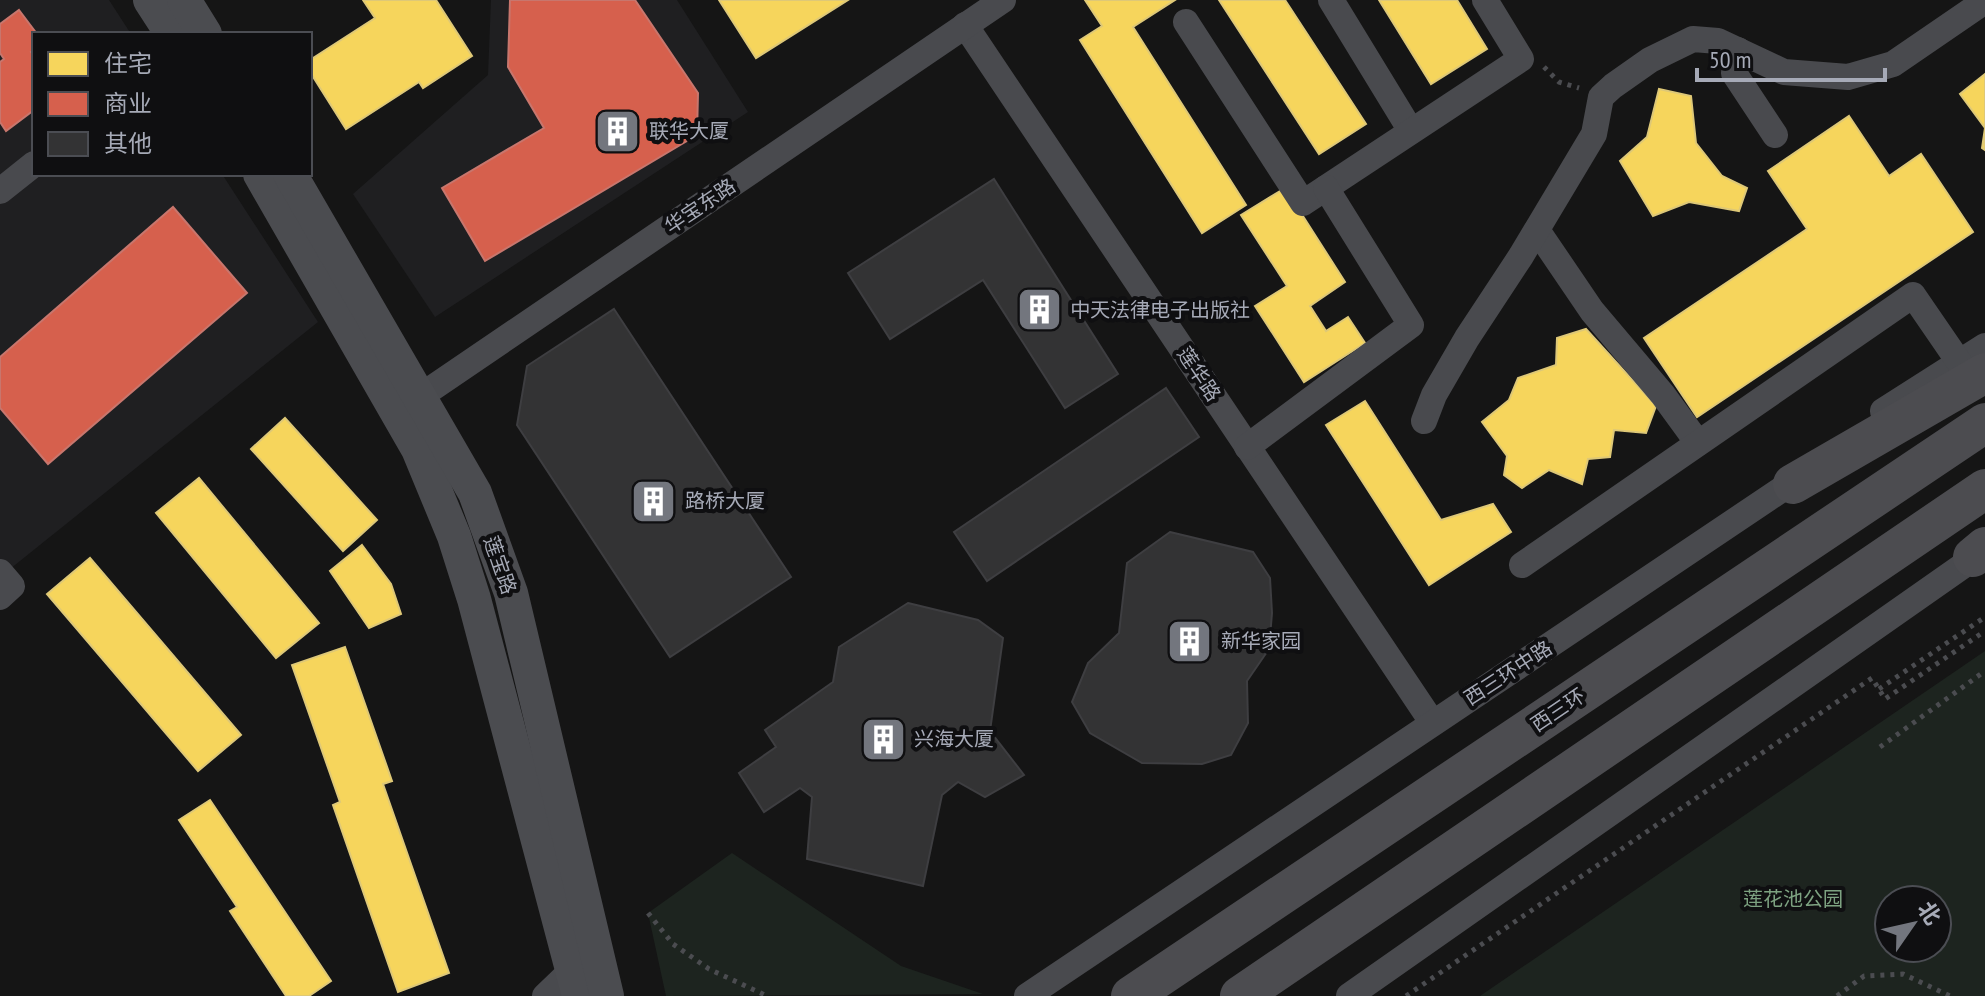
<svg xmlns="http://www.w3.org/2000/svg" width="1985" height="996" viewBox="0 0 1985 996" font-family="'PT Sans Narrow','Noto Sans SC',sans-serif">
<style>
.built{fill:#1f1f21}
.green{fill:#1d241f;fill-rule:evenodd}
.homes{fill:#f6d55c;stroke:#dec877;stroke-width:2}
.shops{fill:#d6604d;stroke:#c8766d;stroke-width:2}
.building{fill:#333334;stroke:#3e3e41;stroke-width:2}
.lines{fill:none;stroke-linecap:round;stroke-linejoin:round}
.path{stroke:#4b4c50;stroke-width:5;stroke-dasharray:4 6;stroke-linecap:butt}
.minor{stroke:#494a4e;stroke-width:26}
.major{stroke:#4b4c50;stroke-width:34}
.highway{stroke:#4c4c50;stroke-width:40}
.labels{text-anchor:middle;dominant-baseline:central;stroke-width:8;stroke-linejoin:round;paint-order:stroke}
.poi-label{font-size:20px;fill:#a6aab7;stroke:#0f0f11;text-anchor:start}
.street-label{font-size:20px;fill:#a6aab7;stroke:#0f0f11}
.park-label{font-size:20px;fill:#7da281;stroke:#0f0f11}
</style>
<rect width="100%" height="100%" fill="#151515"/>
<g class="built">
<polygon points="0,0 109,0 131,34 34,34 34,174 222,174 318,322 0,577"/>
<polygon points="491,0 677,0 748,112 435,317 353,194 488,75"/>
</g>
<g class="green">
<path d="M1985,651V996H1480ZM1889,900H1937V948H1889Z"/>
<polygon points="732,853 901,966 983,994 666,996 648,913"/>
</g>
<g class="homes">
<polygon points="363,0 436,0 472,56 423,88 419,82 346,129 310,72 310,60 375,18"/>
<polygon points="719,0 848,0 756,58"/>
<polygon points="1085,0 1175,0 1133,27 1246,205 1202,233 1080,40 1102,26"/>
<polygon points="1219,0 1285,0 1366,124 1319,154"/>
<polygon points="1379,0 1457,0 1487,49 1431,84"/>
<polygon points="1985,74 1985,150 1982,148 1985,128 1960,94"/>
<polygon points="1659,89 1691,96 1696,143 1722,176 1747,188 1739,211 1689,202 1653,216 1620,161 1647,137"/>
<polygon points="1849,116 1889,176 1921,154 1973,232 1697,417 1644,338 1807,229 1768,171"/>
<polygon points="1285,188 1345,282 1310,306 1326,331 1348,317 1365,343 1304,382 1255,306 1287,286 1241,215"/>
<polygon points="1586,329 1656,406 1646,433 1614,430 1610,457 1588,459 1582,484 1549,470 1522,488 1504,475 1507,456 1482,422 1509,400 1518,378 1556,365 1557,338"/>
<polygon points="1365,401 1441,520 1493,504 1511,532 1429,585 1326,425"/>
<polygon points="285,418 377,520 343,551 251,449"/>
<polygon points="199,478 319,623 276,658 156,513"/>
<polygon points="362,545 391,584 401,614 369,628 330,571"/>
<polygon points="90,558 241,735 198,771 47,594"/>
<polygon points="345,647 392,781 383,784 449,973 398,992 333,805 340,802 292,665"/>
<polygon points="210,800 331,981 309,996 286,996 230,911 237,907 179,820"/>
</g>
<g class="shops">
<polygon points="510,0 635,0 698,93 697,135 485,261 442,188 544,128 508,67"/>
<polygon points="19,10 37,34 34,34 34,50 31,52 34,56 34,110 6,131 0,122 0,62 4,59 0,53 0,24"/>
<polygon points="173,207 247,293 48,464 0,408 0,357"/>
</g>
<g class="building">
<polygon points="994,179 1118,374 1065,408 983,280 890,339 848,273"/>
<polygon points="614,309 791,577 670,657 517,425 527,366"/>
<polygon points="1166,388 1199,437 987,581 954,532"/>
<polygon points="1170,532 1253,552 1270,578 1272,613 1269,649 1247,681 1248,723 1231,755 1202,764 1142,763 1090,733 1072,702 1088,663 1119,633 1127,563"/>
<polygon points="908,603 978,620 1003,638 990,731 1024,775 985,797 958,782 942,795 923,886 807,859 812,797 800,788 764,812 739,773 776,747 765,730 833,682 839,647"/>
</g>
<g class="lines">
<g class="path">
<polyline points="1544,67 1559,82 1579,88"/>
<polyline points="1879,689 1985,617"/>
<polyline points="1880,747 1985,671"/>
<polyline points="648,913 673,944 709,969 767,996"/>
<polyline points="1406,996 1872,678 1885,699 1985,631"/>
<polyline points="1837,996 1864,976 1903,974 1950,996"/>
</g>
<g class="minor">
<polyline points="1331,0 1411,131"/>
<polyline points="1186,22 1303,203 1521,59 1485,0"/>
<polyline points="965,25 1432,722"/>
<polyline points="1738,50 1734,73 1775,135"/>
<polyline points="0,191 34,164"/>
<polyline points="1537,230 1592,311 1663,395 1698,443"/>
<polyline points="406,406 1003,0"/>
<polyline points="1883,411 1985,346"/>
<polyline points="1424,421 1434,395 1467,338 1521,256 1594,134 1601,97 1613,86 1650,60 1693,39 1718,41 1784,72 1848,77 1893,64 1985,1"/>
<polyline points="1247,447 1411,325 1326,188"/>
<polyline points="1522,565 1913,295 1959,362"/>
<polyline points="0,572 12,586 0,597"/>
<polyline points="545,996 572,970"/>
<polyline points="1027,996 1803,475"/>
<polyline points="1349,996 1984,551"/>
</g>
<g class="major">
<polyline points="150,0 172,34"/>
<polyline points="184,0 205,34"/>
<polyline points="260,174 418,449 454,536 474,599 579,996"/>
<polyline points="290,174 475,493 511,593 607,996"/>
</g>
<g class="highway">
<polyline points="1793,484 1985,373"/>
<polyline points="1973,557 1985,547"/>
<polyline points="1131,996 1985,423"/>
<polyline points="1240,996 1985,489"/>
</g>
</g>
<defs>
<symbol id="building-square" viewBox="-11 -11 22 22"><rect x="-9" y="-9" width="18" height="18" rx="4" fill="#73767e" stroke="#0f0f11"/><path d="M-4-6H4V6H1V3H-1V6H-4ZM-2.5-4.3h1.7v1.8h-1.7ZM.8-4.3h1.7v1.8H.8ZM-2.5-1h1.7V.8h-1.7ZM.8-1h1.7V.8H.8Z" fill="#fff"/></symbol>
</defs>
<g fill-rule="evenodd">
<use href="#building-square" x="592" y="106" width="51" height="51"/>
<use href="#building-square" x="1014" y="284" width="51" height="51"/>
<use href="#building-square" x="628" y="476" width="51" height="51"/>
<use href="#building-square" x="1164" y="616" width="51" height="51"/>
<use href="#building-square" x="858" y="714" width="51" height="51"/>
</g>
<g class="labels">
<g class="poi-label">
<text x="649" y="131">联华大厦</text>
<text x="1070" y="310">中天法律电子出版社</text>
<text x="685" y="501">路桥大厦</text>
<text x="1221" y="641">新华家园</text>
<text x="914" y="739">兴海大厦</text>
</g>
<g class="street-label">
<text transform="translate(700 206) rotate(-34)">华宝东路</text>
<text transform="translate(1199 374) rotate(56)">莲华路</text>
<text transform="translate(500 565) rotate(71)">莲宝路</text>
<text transform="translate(1508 673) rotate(-33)">西三环中路</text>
<text transform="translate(1558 710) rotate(-34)">西三环</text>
</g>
<g class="park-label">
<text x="1793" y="899">莲花池公园</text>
</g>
</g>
<rect x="32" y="32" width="280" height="144" fill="#0f0f11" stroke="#4b4d53" stroke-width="2"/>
<rect x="48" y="52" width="40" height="24" fill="#f6d55c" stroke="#4b4d53" stroke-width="2"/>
<text x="104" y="72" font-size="24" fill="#a6aab7">住宅</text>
<rect x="48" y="92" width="40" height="24" fill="#d6604d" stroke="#4b4d53" stroke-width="2"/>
<text x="104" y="112" font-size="24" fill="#a6aab7">商业</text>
<rect x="48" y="132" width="40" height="24" fill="#333334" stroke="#4b4d53" stroke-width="2"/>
<text x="104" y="152" font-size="24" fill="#a6aab7">其他</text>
<g transform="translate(1913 924) rotate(56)"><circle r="38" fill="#0f0f11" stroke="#4b4d53" stroke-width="2"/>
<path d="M0-6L14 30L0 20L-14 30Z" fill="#73767e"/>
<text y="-12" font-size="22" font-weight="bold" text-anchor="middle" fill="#a6aab7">北</text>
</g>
<path d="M1697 68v12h188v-12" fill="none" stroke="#a6aab7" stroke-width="4"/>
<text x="1709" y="68" font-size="24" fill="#a6aab7" stroke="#0f0f11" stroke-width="6" paint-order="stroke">50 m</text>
</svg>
